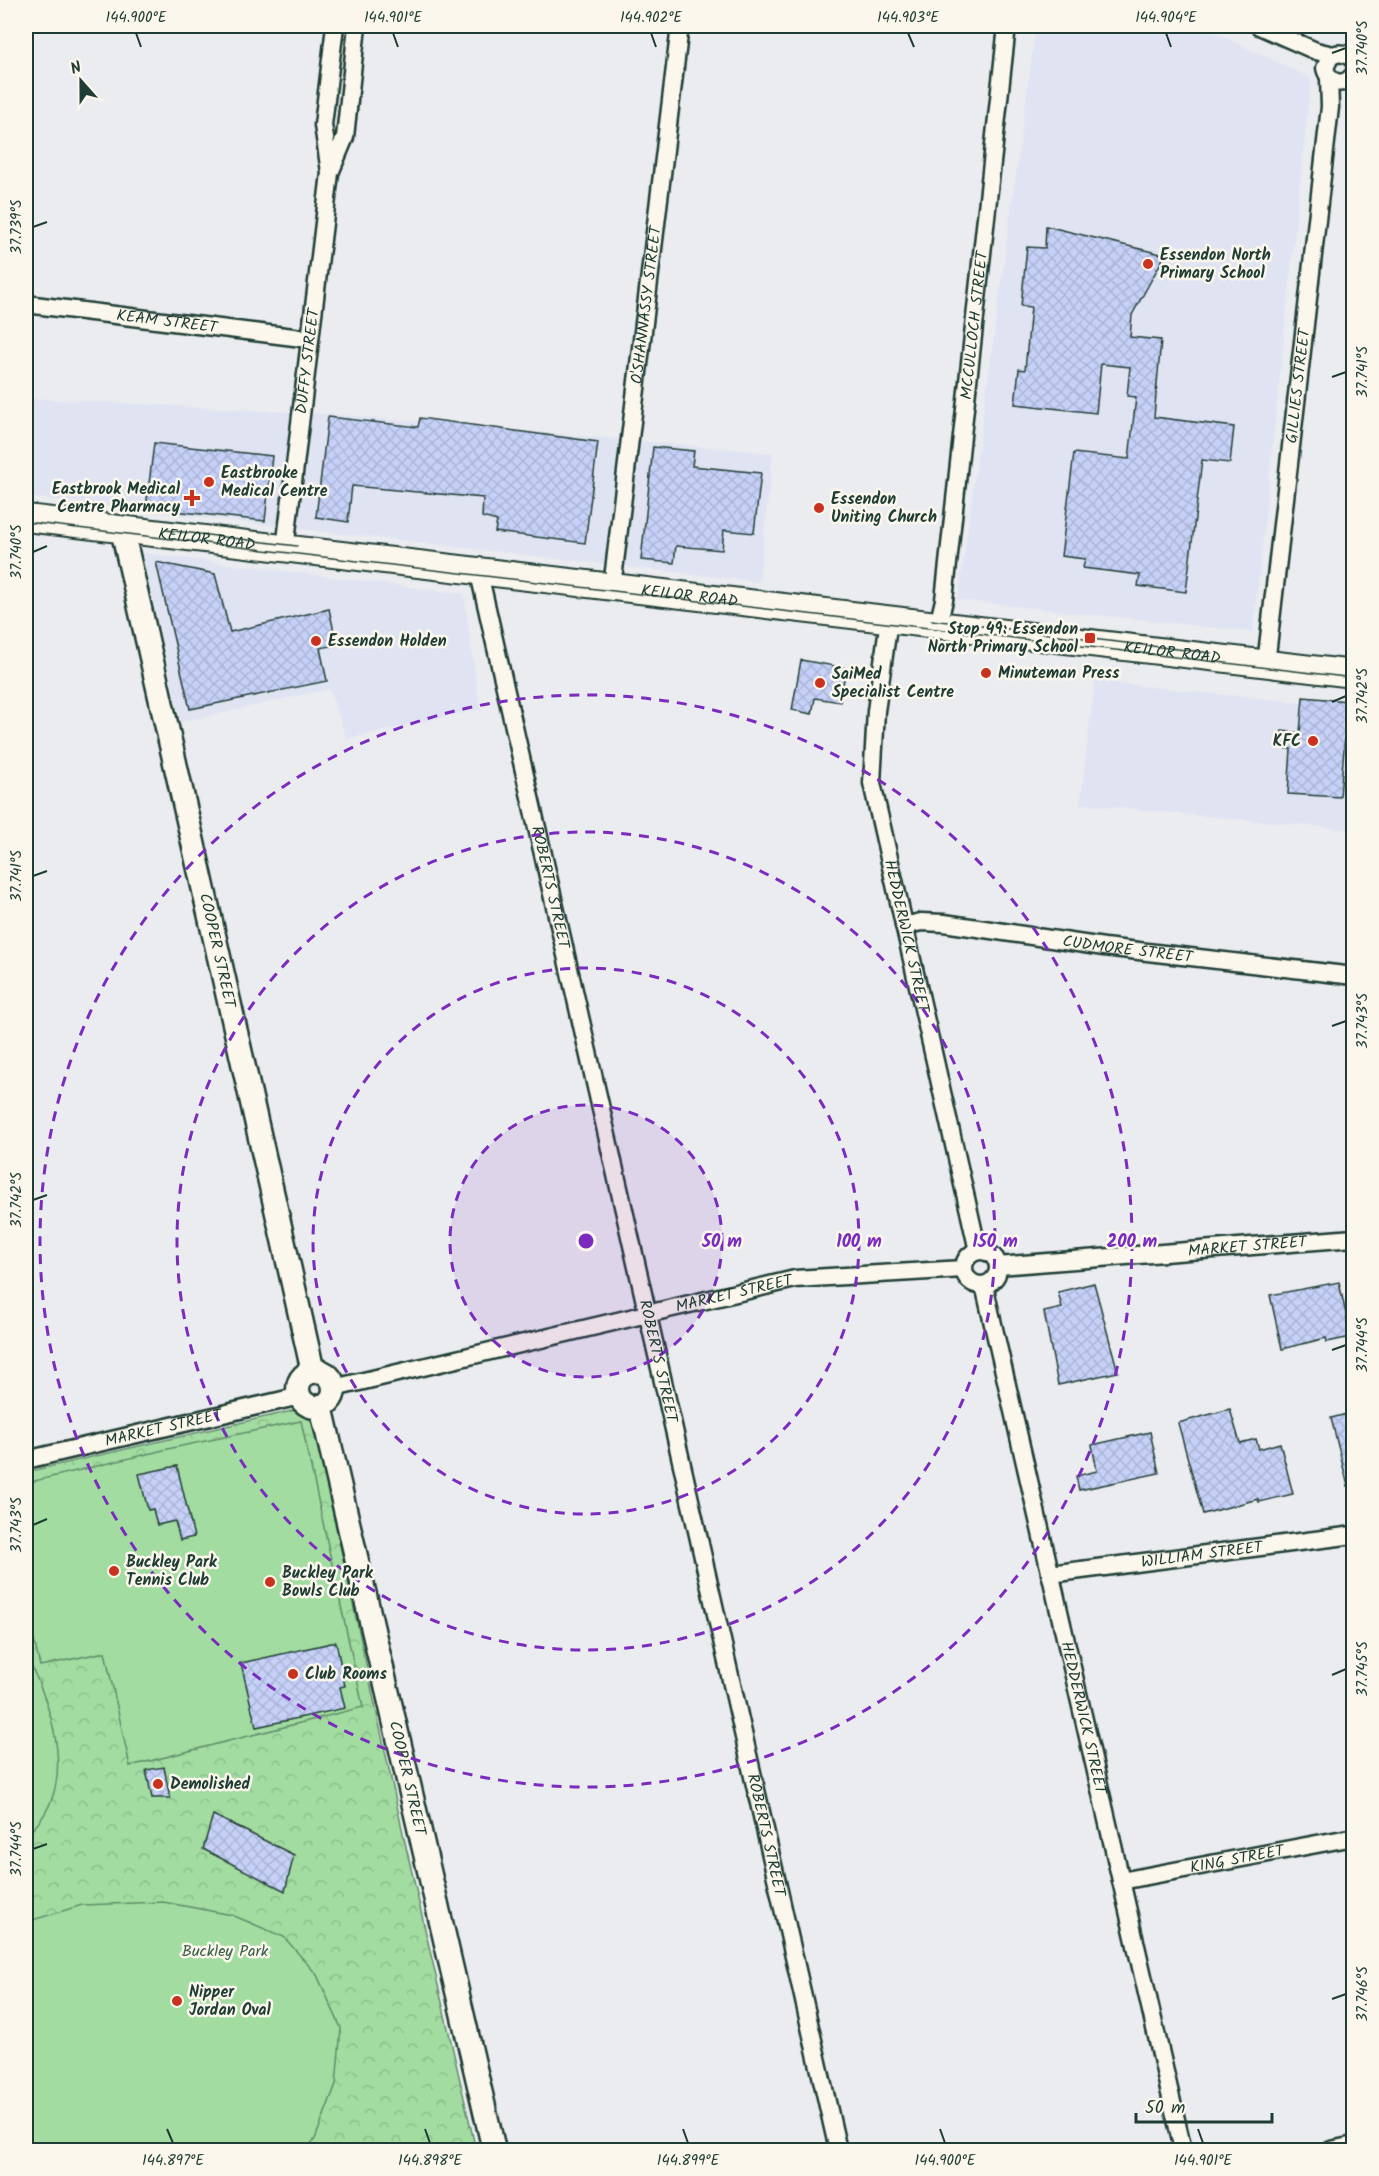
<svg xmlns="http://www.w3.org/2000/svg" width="1379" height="2176" viewBox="0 0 1379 2176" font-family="Kalam,sans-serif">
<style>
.built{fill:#e0e4f2}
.park{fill:url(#park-crowns);stroke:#608c6a;stroke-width:1.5}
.pitch{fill:#a2dca1;stroke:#608c6a;stroke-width:1.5}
.building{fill:url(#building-cross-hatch);stroke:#1f3d34;stroke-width:1.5}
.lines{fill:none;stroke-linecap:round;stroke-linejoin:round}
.street-casing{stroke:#1f3d34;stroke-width:21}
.secondary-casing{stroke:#1f3d34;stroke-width:27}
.primary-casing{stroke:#1f3d34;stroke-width:30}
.street{stroke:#fbf7ec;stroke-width:16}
.secondary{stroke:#fbf7ec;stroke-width:22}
.primary{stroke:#fbf7ec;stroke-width:26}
.tram{stroke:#1f3d34;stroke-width:1.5}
.ticks{fill:none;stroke:#1f3d34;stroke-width:2}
.ring{fill:none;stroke:#7b2cbf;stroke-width:3;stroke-dasharray:10 8}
.poi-dot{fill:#c8321e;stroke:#fbf7ec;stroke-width:2}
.labels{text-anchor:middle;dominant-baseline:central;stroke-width:5;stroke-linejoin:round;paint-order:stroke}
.poi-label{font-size:16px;font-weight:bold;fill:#1f3d34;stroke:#fbf7ec;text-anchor:start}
.street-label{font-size:16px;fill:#1f3d34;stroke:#fbf7ec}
.park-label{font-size:16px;fill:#395d4a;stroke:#fbf7ec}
.centre{fill:#7b2cbf;stroke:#fbf7ec;stroke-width:3}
.ring-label{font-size:18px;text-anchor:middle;font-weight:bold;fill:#7b2cbf;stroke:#fbf7ec;stroke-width:5;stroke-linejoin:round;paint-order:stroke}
.neatline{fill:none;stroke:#1f3d34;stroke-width:2}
.ticks-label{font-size:15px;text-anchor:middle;fill:#1f3d34}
</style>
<defs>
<pattern id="park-crowns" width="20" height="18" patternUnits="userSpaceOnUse" patternTransform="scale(1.5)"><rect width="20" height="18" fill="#a2dca1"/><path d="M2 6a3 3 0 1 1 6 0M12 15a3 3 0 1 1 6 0" fill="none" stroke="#8bbe8b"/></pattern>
<pattern id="building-cross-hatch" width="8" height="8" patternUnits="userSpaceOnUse" patternTransform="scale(1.5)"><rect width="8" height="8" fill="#c7d1f8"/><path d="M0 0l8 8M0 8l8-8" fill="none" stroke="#aab4d5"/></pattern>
</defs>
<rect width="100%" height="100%" fill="#ebecf0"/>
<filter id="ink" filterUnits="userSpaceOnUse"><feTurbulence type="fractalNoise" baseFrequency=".0167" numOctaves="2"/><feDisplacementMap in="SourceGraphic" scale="12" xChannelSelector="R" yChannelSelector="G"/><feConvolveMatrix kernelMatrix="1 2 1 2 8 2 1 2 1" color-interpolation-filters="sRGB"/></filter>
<g filter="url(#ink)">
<g class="built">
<polygon points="1036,26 1201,26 1311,78 1253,632 958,600"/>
<polygon points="26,398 329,414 773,453 759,582 26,497"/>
<polygon points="142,553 464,594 480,709 347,739 329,689 181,722"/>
<polygon points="1095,681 1353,708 1353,830 1080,804"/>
</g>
<polygon class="park" points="300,1409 312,1416 404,1838 476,2150 26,2150 26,1472"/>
<g class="pitch">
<polygon points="301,1421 363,1707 130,1766 105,1652 40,1666 26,1605 26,1483 172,1448"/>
<path d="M26,1655C53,1709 81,1790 26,1835Z"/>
<polygon points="163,1902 232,1915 284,1937 317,1975 341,2028 336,2084 315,2139 306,2150 26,2150 26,1922 82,1905"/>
</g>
<g class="building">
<polygon points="1046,226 1165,255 1132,315 1130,337 1161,340 1154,417 1234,427 1230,463 1202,460 1186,592 1138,586 1140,575 1083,568 1085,559 1061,556 1074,453 1129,459 1136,397 1127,396 1130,367 1101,364 1096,413 1015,404 1019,369 1025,370 1031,307 1021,306 1027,247 1045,248"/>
<polygon points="328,417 418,427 420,418 598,442 585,543 495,532 497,521 482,517 483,498 352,486 348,522 316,517"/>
<polygon points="154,443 272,456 265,521 146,508"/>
<polygon points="653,447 694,451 692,466 761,473 754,533 724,530 722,550 676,546 674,563 641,560"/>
<polygon points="156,562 215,574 230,632 329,609 337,645 320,648 327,681 190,709"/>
<polygon points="801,660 846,668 840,702 815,698 812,714 792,710"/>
<polygon points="1303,697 1348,701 1340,797 1288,794 1291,749 1280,748 1282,731 1300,733"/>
<polygon points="1339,1282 1351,1337 1327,1342 1326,1338 1282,1349 1270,1295"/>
<polygon points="1094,1283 1118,1372 1058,1385 1044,1312 1062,1308 1058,1292"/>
<polygon points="1230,1409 1240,1443 1256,1439 1259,1449 1280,1443 1293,1494 1259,1502 1258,1499 1203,1514 1178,1423"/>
<polygon points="1347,1414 1353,1439 1353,1486 1348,1486 1331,1418"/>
<polygon points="1150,1432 1159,1473 1079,1490 1076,1476 1097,1471 1092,1445"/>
<polygon points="177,1466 194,1537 180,1540 175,1521 157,1525 153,1509 148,1510 139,1474"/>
<polygon points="336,1642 345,1686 340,1687 345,1708 256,1727 241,1663"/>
<polygon points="164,1767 170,1798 152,1798 146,1770"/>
<polygon points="213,1815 294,1855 285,1891 203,1849"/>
</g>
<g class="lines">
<defs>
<g id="street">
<polyline points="1259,26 1316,51 1333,55"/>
<path d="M1354,61C1348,53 1338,51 1330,57L1325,68C1329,84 1344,88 1354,74"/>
<polyline points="330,172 323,125 335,26"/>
<path id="s1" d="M26,304L310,339"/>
<path id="s2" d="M285,549L330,173L345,137L357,26"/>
<path id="s3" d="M482,571L481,582L838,2150"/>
<path id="s4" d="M612,587L680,26"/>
<path id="s5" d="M889,620L876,711L872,783L978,1251"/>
<path id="s6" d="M938,625L944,600L1007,26"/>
<path id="s7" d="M1266,664L1330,107L1329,78"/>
<path id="s8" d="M904,926L921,922L944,923L1104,947L1354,976"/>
<circle cx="981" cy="1268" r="17"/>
<path id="s9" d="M998,1266L1354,1238"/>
<path id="s10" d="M984,1285L1183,2150"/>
<path id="s11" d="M334,1388L795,1279L963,1269"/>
<path id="s12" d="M26,1460L300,1396"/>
<path id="s13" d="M1050,1574L1354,1535"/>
<path id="s14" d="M1121,1881L1354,1837"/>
<polyline points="1331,2150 1354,2145"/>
</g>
<g id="secondary">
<path id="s15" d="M122,529L313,1372"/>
<circle cx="316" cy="1389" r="18"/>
<path id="s16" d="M321,1406L494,2150"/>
</g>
<g id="primary">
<path id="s17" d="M26,518L1354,674"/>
</g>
</defs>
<use href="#street" class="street-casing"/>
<use href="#secondary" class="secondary-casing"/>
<use href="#primary" class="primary-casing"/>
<use href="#street" class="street"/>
<use href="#secondary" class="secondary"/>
<use href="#primary" class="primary"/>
<g class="tram">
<polyline points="26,522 1354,678"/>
<polyline points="166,530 297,546"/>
<polyline points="931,620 1211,653"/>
</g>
</g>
</g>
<path class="ticks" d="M136,33L141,47M393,33L398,47M651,33L656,47M908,33L914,47M1166,33L1171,47M1332,53L1346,48M33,227L47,222M1332,377L1346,372M33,552L47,546M1332,702L1346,696M33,876L47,871M1332,1026L1346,1021M33,1200L47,1195M1332,1350L1346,1345M33,1525L47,1519M1332,1675L1346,1669M33,1849L47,1844M1332,1999L1346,1994M167,2129L173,2143M425,2129L430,2143M683,2129L688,2143M940,2129L945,2143M1198,2129L1203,2143"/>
<circle cx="586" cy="1241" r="136" fill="#7b2cbf" fill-opacity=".12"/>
<g class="ring">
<circle cx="586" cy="1241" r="136"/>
<circle cx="586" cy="1241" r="273"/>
<circle cx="586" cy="1241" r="409"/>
<circle cx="586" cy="1241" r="546"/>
</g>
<g class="poi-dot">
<circle cx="1148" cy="264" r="6"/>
<circle cx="209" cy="482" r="6"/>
<path d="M189 489h6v6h6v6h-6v6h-6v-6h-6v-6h6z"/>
<circle cx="819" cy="508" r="6"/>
<rect x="1084" y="632" width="12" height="12" rx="3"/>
<circle cx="316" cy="641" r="6"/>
<circle cx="986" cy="673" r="6"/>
<circle cx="820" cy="683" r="6"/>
<circle cx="1313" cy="741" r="6"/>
<circle cx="114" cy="1571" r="6"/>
<circle cx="270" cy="1582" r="6"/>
<circle cx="293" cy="1674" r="6"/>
<circle cx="158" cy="1784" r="6"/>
<circle cx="177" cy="2001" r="6"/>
</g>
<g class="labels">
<g class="poi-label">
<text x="1160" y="255">Essendon North<tspan x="1160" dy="18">Primary School</tspan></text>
<text x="221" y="473">Eastbrooke<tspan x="221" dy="18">Medical Centre</tspan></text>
<text x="180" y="489" text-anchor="end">Eastbrook Medical<tspan x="180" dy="18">Centre Pharmacy</tspan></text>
<text x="831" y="499">Essendon<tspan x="831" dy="18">Uniting Church</tspan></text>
<text x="1078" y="629" text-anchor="end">Stop 49: Essendon<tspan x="1078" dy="18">North Primary School</tspan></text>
<text x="328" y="641">Essendon Holden</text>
<text x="998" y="673">Minuteman Press</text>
<text x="832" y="674">SaiMed<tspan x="832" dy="18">Specialist Centre</tspan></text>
<text x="1301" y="741" text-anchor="end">KFC</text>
<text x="126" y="1562">Buckley Park<tspan x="126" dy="18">Tennis Club</tspan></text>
<text x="282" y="1573">Buckley Park<tspan x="282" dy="18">Bowls Club</tspan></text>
<text x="305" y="1674">Club Rooms</text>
<text x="170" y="1784">Demolished</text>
<text x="189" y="1992">Nipper<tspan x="189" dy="18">Jordan Oval</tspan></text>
</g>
<g class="street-label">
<text stroke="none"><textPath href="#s4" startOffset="284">O'SHANNASSY STREET</textPath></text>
<text stroke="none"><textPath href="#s1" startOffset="142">KEAM STREET</textPath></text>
<text stroke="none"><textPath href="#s6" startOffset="302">MCCULLOCH STREET</textPath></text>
<text stroke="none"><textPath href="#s2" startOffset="189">DUFFY STREET</textPath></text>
<text stroke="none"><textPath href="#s7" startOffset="280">GILLIES STREET</textPath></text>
<text stroke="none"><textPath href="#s17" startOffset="182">KEILOR ROAD</textPath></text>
<text stroke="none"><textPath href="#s17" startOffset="668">KEILOR ROAD</textPath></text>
<text stroke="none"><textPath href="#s17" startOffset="1154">KEILOR ROAD</textPath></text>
<text stroke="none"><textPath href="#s3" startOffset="324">ROBERTS STREET</textPath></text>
<text stroke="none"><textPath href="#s5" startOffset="321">HEDDERWICK STREET</textPath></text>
<text stroke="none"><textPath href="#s8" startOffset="226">CUDMORE STREET</textPath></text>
<text stroke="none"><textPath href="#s15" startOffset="432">COOPER STREET</textPath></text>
<text stroke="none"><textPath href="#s9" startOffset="250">MARKET STREET</textPath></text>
<text stroke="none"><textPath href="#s11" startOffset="411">MARKET STREET</textPath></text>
<text stroke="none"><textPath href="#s3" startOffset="810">ROBERTS STREET</textPath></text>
<text stroke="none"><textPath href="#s12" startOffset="141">MARKET STREET</textPath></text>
<text stroke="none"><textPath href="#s13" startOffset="153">WILLIAM STREET</textPath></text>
<text stroke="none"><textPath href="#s10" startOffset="444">HEDDERWICK STREET</textPath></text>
<text stroke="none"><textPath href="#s16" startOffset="382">COOPER STREET</textPath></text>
<text stroke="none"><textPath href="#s3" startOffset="1296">ROBERTS STREET</textPath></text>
<text stroke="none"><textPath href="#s14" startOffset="118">KING STREET</textPath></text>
</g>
<g class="park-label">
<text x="225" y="1951">Buckley Park</text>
</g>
</g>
<circle cx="586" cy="1241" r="9" class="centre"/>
<g class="ring-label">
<text x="722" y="1247">50 m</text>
<text x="859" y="1247">100 m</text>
<text x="995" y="1247">150 m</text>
<text x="1132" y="1247">200 m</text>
</g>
<rect width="1379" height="2176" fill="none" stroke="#fbf7ec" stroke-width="66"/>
<g transform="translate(81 81) rotate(339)" stroke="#fbf7ec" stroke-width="4.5" paint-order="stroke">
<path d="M0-4.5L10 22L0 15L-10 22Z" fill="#1f3d34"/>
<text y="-9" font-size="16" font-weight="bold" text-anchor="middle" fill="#1f3d34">N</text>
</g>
<path d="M1136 2113v9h136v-9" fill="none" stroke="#1f3d34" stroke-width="3"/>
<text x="1145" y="2113" font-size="18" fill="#1f3d34" stroke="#fbf7ec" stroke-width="4.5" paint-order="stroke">50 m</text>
<rect x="33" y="33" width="1313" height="2110" class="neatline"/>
<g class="ticks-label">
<text x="136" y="22">144.900°E</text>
<text x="393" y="22">144.901°E</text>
<text x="651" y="22">144.902°E</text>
<text x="908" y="22">144.903°E</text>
<text x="1166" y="22">144.904°E</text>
<text transform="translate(1362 48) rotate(-90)" y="5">37.740°S</text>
<text transform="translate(16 227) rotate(-90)" y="5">37.739°S</text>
<text transform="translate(1362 372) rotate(-90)" y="5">37.741°S</text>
<text transform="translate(16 552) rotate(-90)" y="5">37.740°S</text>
<text transform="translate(1362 696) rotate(-90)" y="5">37.742°S</text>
<text transform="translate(16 876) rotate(-90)" y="5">37.741°S</text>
<text transform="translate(1362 1021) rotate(-90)" y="5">37.743°S</text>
<text transform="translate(16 1200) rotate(-90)" y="5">37.742°S</text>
<text transform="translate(1362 1345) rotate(-90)" y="5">37.744°S</text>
<text transform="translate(16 1525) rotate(-90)" y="5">37.743°S</text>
<text transform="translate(1362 1669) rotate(-90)" y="5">37.745°S</text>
<text transform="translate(16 1849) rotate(-90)" y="5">37.744°S</text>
<text transform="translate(1362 1994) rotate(-90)" y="5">37.746°S</text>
<text x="173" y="2165">144.897°E</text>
<text x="430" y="2165">144.898°E</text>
<text x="688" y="2165">144.899°E</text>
<text x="945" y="2165">144.900°E</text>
<text x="1203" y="2165">144.901°E</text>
</g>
</svg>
